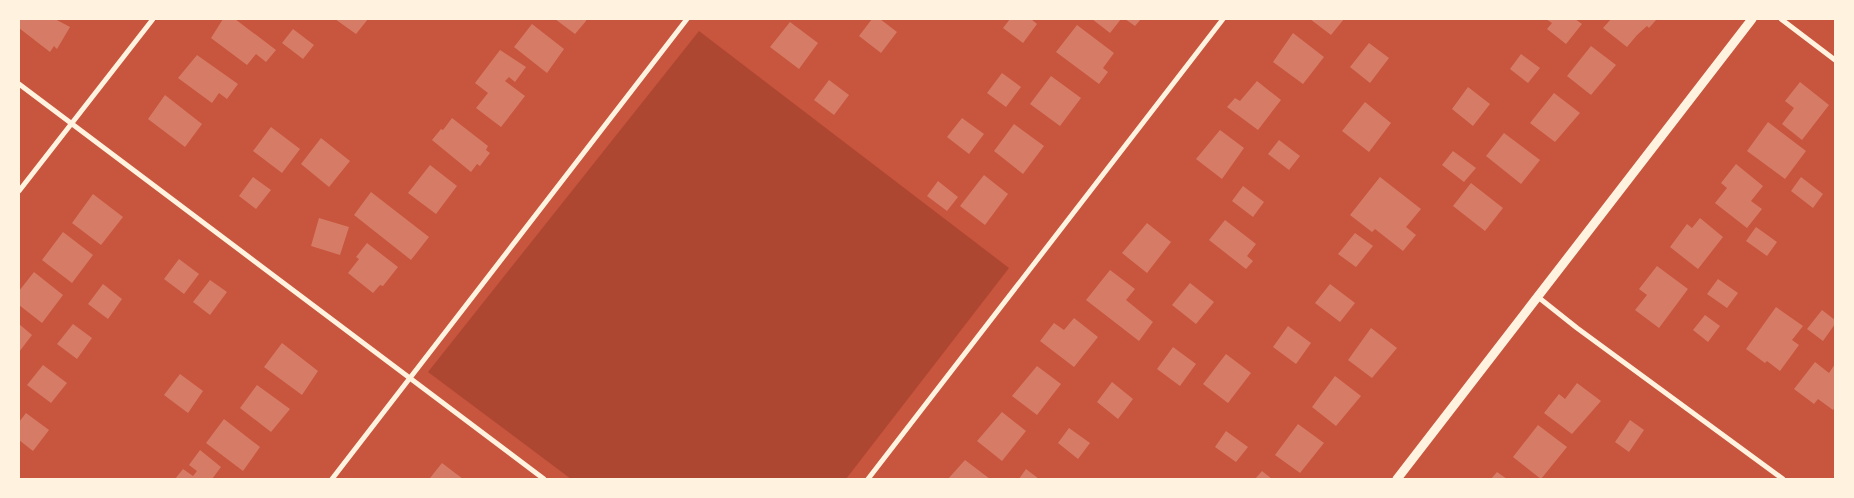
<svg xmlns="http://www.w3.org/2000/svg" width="1854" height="498" viewBox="0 0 1854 498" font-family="'Noto Sans',sans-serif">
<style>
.green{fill:#ae4732}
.building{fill:#d67c66}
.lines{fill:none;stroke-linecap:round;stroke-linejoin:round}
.minor{stroke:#fff3e0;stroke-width:5}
.tertiary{stroke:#fff3e0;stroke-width:9}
</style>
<rect width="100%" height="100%" fill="#c8553d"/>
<polygon class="green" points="699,31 1009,268 846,479 571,479 428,372"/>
<g class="building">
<polygon points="19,19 55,19 70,27 57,49 54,46 50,52 19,28"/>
<polygon points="223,19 235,19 276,50 266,62 256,54 247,65 211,38"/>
<polygon points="335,19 368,19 356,34"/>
<polygon points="555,19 586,19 586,21 575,34"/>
<polygon points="872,19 880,19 897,32 881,53 859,36"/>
<polygon points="1010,19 1031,19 1037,24 1023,43 1003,28"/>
<polygon points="1092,19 1121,19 1110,33"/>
<polygon points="1125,19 1141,19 1135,26"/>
<polygon points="1310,19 1344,19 1331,35"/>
<polygon points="1546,19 1575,19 1582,24 1566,44 1547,29 1552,23"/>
<polygon points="1611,19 1654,19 1656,20 1649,28 1647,26 1637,35 1627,47 1603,28"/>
<polygon points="790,22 818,43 799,69 770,47"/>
<polygon points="532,24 564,49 547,73 514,47"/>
<polygon points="1077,25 1114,53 1103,68 1108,72 1099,84 1056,52"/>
<polygon points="293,29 314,45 303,59 282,43"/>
<polygon points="1293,33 1324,57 1303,84 1273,62"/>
<polygon points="1369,43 1389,58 1370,83 1350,67"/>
<polygon points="1591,46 1616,65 1591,95 1567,76"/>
<polygon points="500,50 526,67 515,82 509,77 505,81 525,96 501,127 476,108 488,93 475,83"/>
<polygon points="1521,54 1540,68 1528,83 1510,69"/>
<polygon points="197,55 238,84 227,99 219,93 212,103 178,78"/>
<polygon points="1002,73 1021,87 1006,107 987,93"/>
<polygon points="1051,76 1081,98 1060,126 1030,104"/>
<polygon points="829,80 849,95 834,115 814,100"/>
<polygon points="1257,81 1281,100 1258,130 1227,107 1235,98 1240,101"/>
<polygon points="1800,82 1829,105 1802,140 1782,124 1794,108 1785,101"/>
<polygon points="1468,87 1490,104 1473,126 1452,109"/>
<polygon points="1554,93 1580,113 1555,142 1530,123"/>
<polygon points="165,95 202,124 185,147 148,119"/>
<polygon points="1365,102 1391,123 1369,152 1342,131"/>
<polygon points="452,118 488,146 486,150 490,153 480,166 477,164 471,172 432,140 441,129 443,130"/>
<polygon points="962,118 984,134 969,154 947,137"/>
<polygon points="1768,122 1806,151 1785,179 1747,151"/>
<polygon points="1014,124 1044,146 1023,174 994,151"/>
<polygon points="271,127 300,149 282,173 253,151"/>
<polygon points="1220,130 1244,148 1222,179 1196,159"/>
<polygon points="1504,133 1540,160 1521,184 1486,156"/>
<polygon points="321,138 350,161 329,187 301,164"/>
<polygon points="1279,140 1300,156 1289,170 1268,154"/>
<polygon points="1453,151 1476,168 1464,182 1442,165"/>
<polygon points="1736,164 1763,186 1751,201 1762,209 1747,228 1715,203 1727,188 1721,183"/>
<polygon points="430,165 457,186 436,214 408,193"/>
<polygon points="984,175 1008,194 985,225 960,206"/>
<polygon points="253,177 271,190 256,209 239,196"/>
<polygon points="1380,177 1421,209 1406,227 1416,235 1403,251 1375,229 1372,232 1350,215"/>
<polygon points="1801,177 1823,194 1813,208 1791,191"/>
<polygon points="938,181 958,197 947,211 927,196"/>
<polygon points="1471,183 1503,208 1485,231 1453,206"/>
<polygon points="1243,186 1264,202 1253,217 1232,201"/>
<polygon points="371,192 429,237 411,260 354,215"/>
<polygon points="93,194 123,217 101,245 72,223"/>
<polygon points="319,218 349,227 340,255 311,246"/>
<polygon points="1700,218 1723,237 1698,269 1670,247 1687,224 1692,228"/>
<polygon points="1225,220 1256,244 1247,256 1253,261 1246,269 1209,240"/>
<polygon points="1147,223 1171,242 1147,273 1122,253"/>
<polygon points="1756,227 1777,242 1767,256 1746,241"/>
<polygon points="63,232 93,255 72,283 42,260"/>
<polygon points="1355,233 1373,246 1356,267 1338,254"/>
<polygon points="367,243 398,267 383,286 380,285 373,293 348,273 359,259 356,257"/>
<polygon points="179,259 199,274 184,294 164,279"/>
<polygon points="1657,266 1688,289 1659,328 1635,310 1647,295 1639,289"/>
<polygon points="1110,270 1135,289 1126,300 1153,322 1139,341 1086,300"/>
<polygon points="34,272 63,295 42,323 19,305 19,291"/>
<polygon points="1718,279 1738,293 1727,308 1707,294"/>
<polygon points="210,280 227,292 210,315 193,302"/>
<polygon points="1190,283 1214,302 1196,324 1172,305"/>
<polygon points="103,284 122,299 108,319 88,304"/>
<polygon points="1330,284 1355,303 1340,322 1315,303"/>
<polygon points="1776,307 1803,326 1792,340 1799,345 1780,371 1767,361 1765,363 1746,349"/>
<polygon points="1822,310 1835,320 1835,324 1823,341 1807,329"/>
<polygon points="1705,315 1720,326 1708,342 1693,330"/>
<polygon points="1074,318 1098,337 1074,367 1040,341 1054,323 1064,330"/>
<polygon points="19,324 32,335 19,352"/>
<polygon points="73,324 92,338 77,359 57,344"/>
<polygon points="1288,326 1311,343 1296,364 1273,347"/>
<polygon points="1371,328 1397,348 1372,378 1348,360"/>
<polygon points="282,343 318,371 302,395 264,367"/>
<polygon points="1173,347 1196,364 1180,386 1157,369"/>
<polygon points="1226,354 1251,373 1228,403 1203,384"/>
<polygon points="1815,362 1829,373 1835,364 1835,407 1833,410 1818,399 1814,404 1794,389"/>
<polygon points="43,365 67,383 51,403 27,385"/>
<polygon points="1037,366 1061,384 1037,415 1012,396"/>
<polygon points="180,374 203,391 188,413 164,395"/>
<polygon points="1335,376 1361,396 1336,426 1312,407"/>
<polygon points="1112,382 1133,399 1118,419 1097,402"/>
<polygon points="1577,383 1601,401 1572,434 1544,413 1559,394 1565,399"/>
<polygon points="257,385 290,409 271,432 240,408"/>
<polygon points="1002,412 1026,431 1002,461 977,441"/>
<polygon points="26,413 49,430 33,451 19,440 19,422"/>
<polygon points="224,419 260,447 243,471 206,443"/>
<polygon points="1630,420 1644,430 1629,452 1615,442"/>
<polygon points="1298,424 1324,443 1300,473 1275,455"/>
<polygon points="1538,425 1567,447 1541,479 1513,457"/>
<polygon points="1069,428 1090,443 1078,459 1058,443"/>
<polygon points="1226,431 1248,447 1236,462 1215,447"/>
<polygon points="200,450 221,467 212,479 175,479 183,469 193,476 197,471 189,465"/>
<polygon points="965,460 990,479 948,479"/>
<polygon points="442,463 463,479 432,479 430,478"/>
<polygon points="1026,469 1039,479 1019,479"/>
<polygon points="1262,471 1272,479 1255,479"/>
<polygon points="1497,472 1507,479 1491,479"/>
</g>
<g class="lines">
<g class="minor">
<polyline points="1781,19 1835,60"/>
<polyline points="19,84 544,479"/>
<polyline points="19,191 153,19"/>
<polyline points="1538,297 1577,328 1783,479"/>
<polyline points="332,479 687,19"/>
<polyline points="868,479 1223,19"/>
</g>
<polyline class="tertiary" points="1397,479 1752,19"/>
</g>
<rect width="1854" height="498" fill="none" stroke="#fff3e0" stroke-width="40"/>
</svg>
